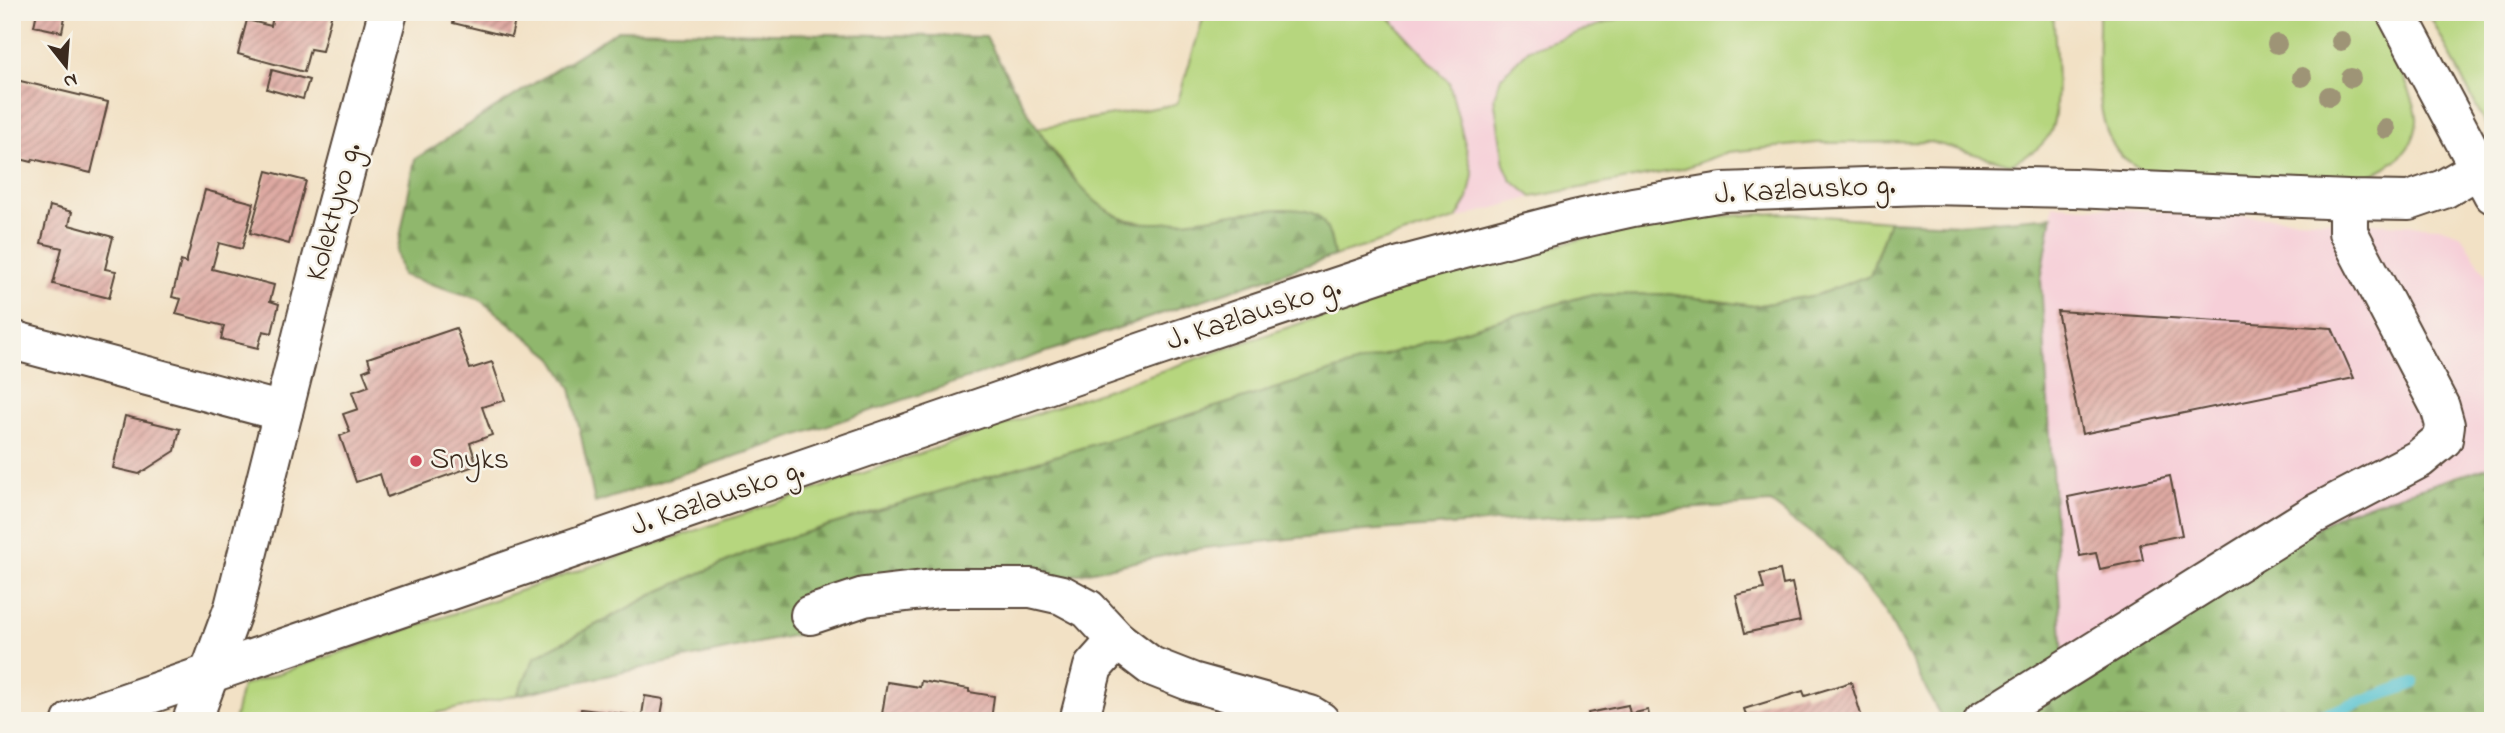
<svg xmlns="http://www.w3.org/2000/svg" width="2505" height="733" viewBox="0 0 2505 733" font-family="'Indie Flower',sans-serif">
<style>
.built{fill:#f6cfd8}
.green{fill:#b6d67e;stroke:#78804e;stroke-width:2}
.forest{fill:url(#forest-firs);stroke:#667046;stroke-width:2}
.lines{fill:none;stroke-linecap:round;stroke-linejoin:round}
.stream{stroke:#56c2d0;stroke-width:12}
.building{fill:url(#building-hatch)}
.minor-casing{stroke:#564537;stroke-width:42}
.highway-casing{stroke:#564537;stroke-width:42}
.minor{stroke:#fff;stroke-width:38}
.highway{stroke:#fff;stroke-width:38}
.tree{fill:#9e9476}
.poi-dot{fill:#d1495b;stroke:#f7f3e8;stroke-width:2.5}
.labels{text-anchor:middle;dominant-baseline:central;stroke-width:5;stroke-linejoin:round;paint-order:stroke}
.street-label{font-size:30px;fill:#3b2a1e;stroke:#f7f3e8}
.poi-label{font-size:30px;fill:#3b2a1e;stroke:#f7f3e8;text-anchor:start}
</style>
<defs>
<pattern id="forest-firs" width="22" height="20" patternUnits="userSpaceOnUse" patternTransform="scale(1.75)"><rect width="22" height="20" fill="#90b76d"/><path d="M5 1l3.5 6h-7zM16 11l3.5 6h-7z" fill="#779559"/></pattern>
<pattern id="building-hatch" width="6" height="6" patternUnits="userSpaceOnUse" patternTransform="scale(1.75)"><rect width="6" height="6" fill="#dea9a2"/><path d="M-1 1l2-2M0 6l6-6M5 7l2-2" fill="none" stroke="#b58a83"/></pattern>
</defs>
<rect width="100%" height="100%" fill="#f7f3e8"/>
<filter id="ink" filterUnits="userSpaceOnUse"><feTurbulence type="fractalNoise" baseFrequency=".0143" numOctaves="2"/><feDisplacementMap in="SourceGraphic" scale="14" xChannelSelector="R" yChannelSelector="G"/><feConvolveMatrix kernelMatrix="1 2 1 2 8 2 1 2 1" color-interpolation-filters="sRGB"/></filter>
<filter id="wash" filterUnits="userSpaceOnUse"><feTurbulence type="fractalNoise" baseFrequency=".00686" numOctaves="4" result="noise"/><feDisplacementMap in="SourceGraphic" scale="28" xChannelSelector="R" yChannelSelector="G"/><feGaussianBlur stdDeviation="1.57" result="paint"/><feColorMatrix in="noise" values="0 0 0 0 0 0 0 0 0 0 0 0 0 0 0 0 0 1.4 0 .05"/><feComposite in="paint" operator="in"/></filter>
<g filter="url(#wash)">
<rect width="100%" height="100%" fill="#f2e1c5"/>
<g class="built">
<polygon points="1384,12 1903,12 1540,195 1456,219 1468,199 1449,82"/>
<polygon points="2053,205 2439,227 2461,235 2493,286 2493,465 2449,477 2063,675 2041,280"/>
</g>
<g class="green">
<polygon points="1205,12 1384,12 1449,82 1473,175 1468,199 1456,219 1334,256 1330,236 1148,224 1121,218 1088,197 1037,128 1177,104"/>
<path d="M1637,12H2053C2055,40 2062,114 2049,135C2040,150 2025,157 2010,164L1931,142L1817,143L1728,152L1682,169L1532,197L1511,180L1504,164L1494,97L1501,77L1529,49Z"/>
<path d="M2099,12H2370C2381,35 2419,98 2417,121C2415,157 2380,173 2350,182L2143,172C2136,167 2127,162 2121,156C2091,122 2100,56 2099,12Z"/>
<polygon points="2428,12 2490,12 2493,16 2493,139"/>
<polygon points="1782,213 1889,221 1870,275 1817,295 1754,306 1668,294 1589,295 1502,319 762,546 660,591 535,657 517,695 401,721 234,721 242,686 1447,273 1586,238 1691,218"/>
</g>
<g class="forest">
<path d="M618,30L986,37C1015,89 1066,194 1121,218C1165,238 1290,191 1319,217C1329,227 1332,243 1334,256L595,503L571,388L552,357L479,299L402,275L397,253L415,159Z"/>
<polygon points="2052,216 2041,280 2064,675 2342,513 2493,465 2493,721 1943,721 1885,611 1837,553 1771,503 1363,531 1195,549 517,695 535,657 660,591 762,546 1502,319 1589,295 1668,294 1754,306 1817,295 1870,275 1889,221 1960,224"/>
</g>
<g class="lines">
<polyline class="stream" points="2259,721 2324,715 2414,683"/>
</g>
<g id="blocks">
<g class="building">
<polygon points="37,12 66,12 62,32 34,26"/>
<polygon points="274,12 332,12 322,51 310,49 304,72 238,54 247,20 271,26"/>
<polygon points="455,12 517,12 511,37 453,23"/>
<polygon points="272,70 309,80 303,99 267,89"/>
<polygon points="12,79 108,102 91,173 33,159 32,162 12,157"/>
<polygon points="267,171 306,181 289,244 250,233"/>
<polygon points="205,190 254,203 242,249 219,243 212,269 274,285 270,301 279,304 272,333 263,331 258,348 221,339 224,326 176,314 181,299 172,297 181,261 186,263"/>
<polygon points="50,206 72,212 69,225 113,237 105,269 116,271 109,298 53,284 62,248 41,243"/>
<polygon points="2057,311 2332,328 2354,378 2082,434"/>
<polygon points="456,328 470,369 492,362 505,400 482,407 492,435 470,443 477,465 387,497 380,474 356,482 340,436 350,432 343,414 358,409 352,392 369,386 363,371 371,368 368,358"/>
<polygon points="125,416 180,429 175,451 139,474 113,468"/>
<polygon points="2170,476 2182,535 2140,544 2143,560 2100,569 2096,553 2080,556 2068,497"/>
<polygon points="1780,570 1783,585 1792,583 1800,621 1745,633 1736,595 1764,589 1760,574"/>
<polygon points="921,681 969,689 969,692 994,696 991,721 881,721 887,682 920,687"/>
<polygon points="1851,682 1863,721 1748,721 1744,709 1803,691 1805,696"/>
<polygon points="645,696 664,699 660,721 641,721"/>
<polygon points="1628,705 1630,714 1648,710 1650,721 1590,721 1588,713"/>
<polygon points="581,709 637,716 637,721 579,721"/>
</g>
</g>
</g>
<g filter="url(#ink)">
<use href="#blocks" fill-opacity="0" stroke="#564537" stroke-width="2"/>
<g class="lines">
<defs>
<g id="minor">
<polyline points="12,340 283,412"/>
<polyline points="810,615 864,597 941,588 1031,588 1062,595 1088,609 1117,640 1151,666 1192,682 1310,715 1320,721"/>
<polyline points="72,721 1154,348 1400,266 1574,220 1633,207 1723,192 1924,185 2074,188 2348,200 2409,201 2444,189 2480,168"/>
<polyline points="192,721 234,607 317,277 388,12"/>
<polyline points="1079,721 1093,667 1117,640"/>
<polyline points="1983,721 2313,515 2419,459 2443,439 2445,425 2440,407 2348,232 2348,200"/>
</g>
<polyline id="highway" points="2396,12 2493,194"/>
</defs>
<use href="#minor" class="minor-casing"/>
<use href="#highway" class="highway-casing"/>
<use href="#minor" class="minor"/>
<use href="#highway" class="highway"/>
</g>
<g class="tree">
<circle cx="2341" cy="41" r="10"/>
<circle cx="2277" cy="44" r="10"/>
<circle cx="2302" cy="77" r="10"/>
<circle cx="2351" cy="78" r="10"/>
<circle cx="2329" cy="96" r="10"/>
<circle cx="2386" cy="129" r="10"/>
</g>
</g>
<circle class="poi-dot" cx="416" cy="461" r="7"/>
<g class="labels">
<g class="street-label">
<text transform="translate(1805 191) rotate(-3)">J. Kazlausko g.</text>
<text transform="translate(335 212) rotate(-75)">Kolektyvo g.</text>
<text transform="translate(1254 315) rotate(-18)">J. Kazlausko g.</text>
<text transform="translate(718 499) rotate(-19)">J. Kazlausko g.</text>
</g>
<g class="poi-label">
<text x="430" y="461">Snyks</text>
</g>
</g>
<rect width="2505" height="733" fill="none" stroke="#f7f3e8" stroke-width="42"/>
<g transform="translate(66 66) rotate(163)" stroke="#f7f3e8" stroke-width="5" paint-order="stroke">
<path d="M0-5L12 26L0 18L-12 26Z" fill="#3b2a1e"/>
<text y="-10" font-size="19" font-weight="bold" text-anchor="middle" fill="#3b2a1e">N</text>
</g>
</svg>
